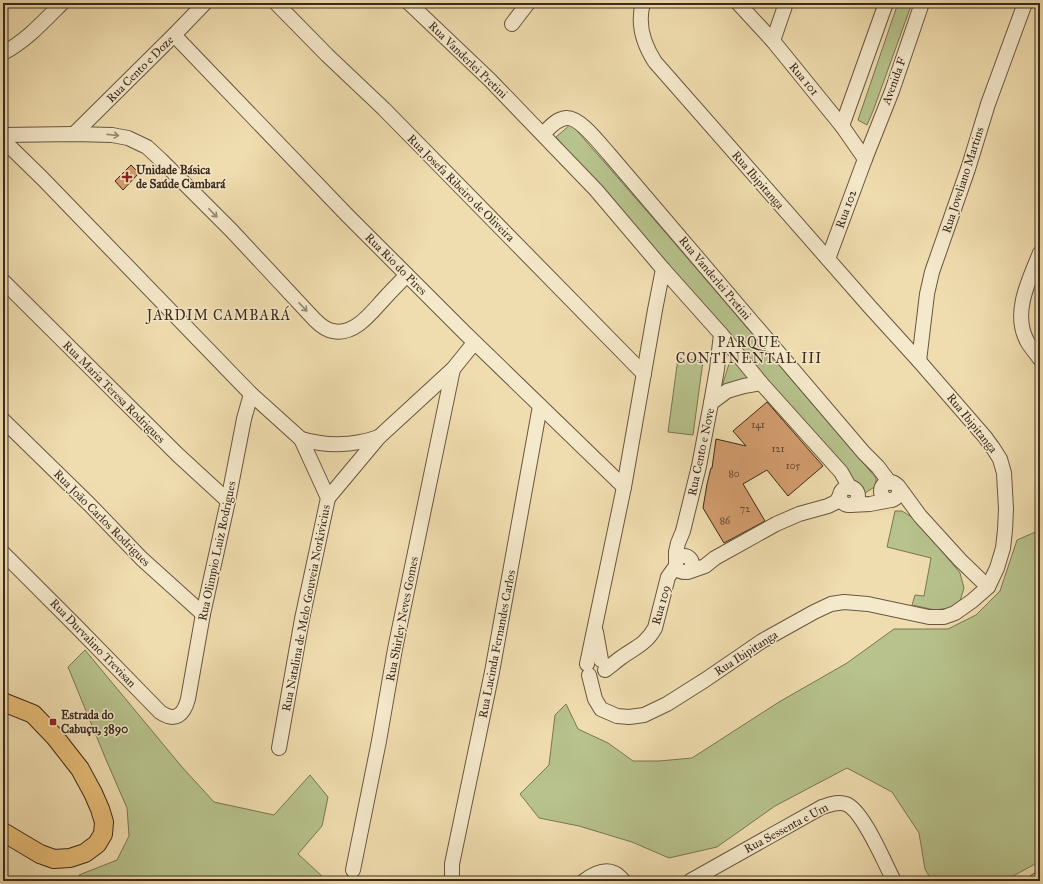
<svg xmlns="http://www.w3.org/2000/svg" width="1043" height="884" viewBox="0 0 1043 884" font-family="'IM FELL Great Primer',serif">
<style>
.green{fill:#b7c28c;stroke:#797654}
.building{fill:#d39d6f;stroke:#3b2a1c}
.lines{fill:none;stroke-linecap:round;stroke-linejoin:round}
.minor-casing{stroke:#685741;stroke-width:16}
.major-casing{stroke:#3b2a1c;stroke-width:20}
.minor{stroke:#f5e9cb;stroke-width:14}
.major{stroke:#e8be78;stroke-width:18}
.oneway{stroke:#988a74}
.poi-dot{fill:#8f2418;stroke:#f5e9cb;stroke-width:1.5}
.labels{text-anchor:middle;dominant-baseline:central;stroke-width:3;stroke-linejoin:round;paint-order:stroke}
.number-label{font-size:10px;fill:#614731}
.street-label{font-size:12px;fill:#3b2a1c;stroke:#f5e9cb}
.poi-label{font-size:12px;font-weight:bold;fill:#3b2a1c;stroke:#f5e9cb;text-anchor:start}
.quarter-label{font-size:14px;letter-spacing:1px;fill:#3b2a1c;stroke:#f5e9cb}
</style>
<rect width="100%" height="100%" fill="#f0ddaf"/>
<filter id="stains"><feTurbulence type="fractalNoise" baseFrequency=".005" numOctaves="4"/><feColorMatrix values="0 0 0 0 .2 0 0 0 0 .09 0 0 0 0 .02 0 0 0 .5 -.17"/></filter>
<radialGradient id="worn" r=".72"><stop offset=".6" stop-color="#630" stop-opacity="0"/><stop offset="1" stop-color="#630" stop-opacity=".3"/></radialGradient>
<g class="green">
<polygon points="898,3 912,3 873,111 867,125 858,120"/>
<path d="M571,124C674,241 774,360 876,478V486L865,493L859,486L556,137Z"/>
<polygon points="678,358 703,361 693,435 668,432"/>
<polygon points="733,360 752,381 737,381 722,386 729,364"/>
<polygon points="895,511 902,511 915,519 960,573 964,588 960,601 949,608 935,610 912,605 915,595 924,596 931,558 887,547"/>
<polygon points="1040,530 1040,857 1035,864 1004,881 932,881 925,869 919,833 892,792 847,768 775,806 717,847 669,858 632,842 579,826 539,818 520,794 549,765 555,715 566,704 578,729 608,743 633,761 659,761 692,758 779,702 847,663 894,629 948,629 976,615 1000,591 1017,540"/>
<polygon points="85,650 182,767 214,802 274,815 310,775 328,797 322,826 298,854 323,877 332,881 82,881 79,875 117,860 129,836 127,808 107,762 68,667"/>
</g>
<g class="building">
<polygon points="131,165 139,173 123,190 115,181"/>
<polygon points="767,402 823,466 788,496 767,470 743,484 765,521 724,543 703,508 707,484 711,468 712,468 716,439 746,446 733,431"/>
</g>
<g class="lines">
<defs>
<g id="minor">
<polyline points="276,3 327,55 384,109 644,374"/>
<polyline points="409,3 490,80 596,190 663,269 721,334 761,383 841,472 850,488"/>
<polyline points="738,3 773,41 842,126 865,159"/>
<polyline points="512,24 528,3"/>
<polyline points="174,35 348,216 465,333 624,487"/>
<polyline points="773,41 786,3"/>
<path d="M3,53C26,41 44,21 62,3"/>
<polyline points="842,126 886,3"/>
<polyline points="74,134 174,35 205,3"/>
<path d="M543,134C549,128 556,119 566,118C579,116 600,144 609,154L864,453L878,467L890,483"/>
<path d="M3,135L74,134L112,135L128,138L147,147L161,160L231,230L315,320C320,325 326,330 333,331C354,336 371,313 383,300C391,291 399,283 407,275"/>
<polyline points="3,140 43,179 251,394 301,439 328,498 302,619 279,748"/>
<path d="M1040,253C1029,280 1012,313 1027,341C1030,347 1036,353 1040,359"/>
<polyline points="828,259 865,159 892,91 922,3"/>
<polyline points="3,281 178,455 228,501"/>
<polyline points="919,361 927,294 932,272 968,169 988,104 1025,3"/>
<polyline points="711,403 717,369 721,334"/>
<polyline points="3,420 89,504 142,559 203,614"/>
<path d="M301,439C319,444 341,446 360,442C366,441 373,439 379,437"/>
<circle cx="890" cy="491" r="9"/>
<polyline points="898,486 920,516 960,560 988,587"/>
<circle cx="849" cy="496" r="9"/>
<polyline points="328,498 379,437 453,369 474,343"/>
<polyline points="850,505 870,504 891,500"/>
<path d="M3,553L77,627L160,712C176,723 184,714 188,699L203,614L228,501L244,419L251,394"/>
<circle cx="684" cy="564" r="8"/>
<polyline points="676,562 676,552 678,543 683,531 699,466 711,403 727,391 744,386 761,383"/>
<polyline points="688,572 705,566 715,558 776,524 799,514 828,506 836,502 840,496"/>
<polyline points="596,632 601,660"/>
<polyline points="587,664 624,487 655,310 663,269"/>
<path d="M605,670C611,666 616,661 622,657C636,647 646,644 655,628L668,577L676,566"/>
<path d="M589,675L595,699L601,709L617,716L629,717L644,715L667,704L705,680L762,641L814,612L831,604L844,602L868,604L929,617H944L955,613L972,601L988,587L997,568L1003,548L1005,530L1006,509L1004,473L1000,459L993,448L985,437L919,361L870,307L655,62C644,45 637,24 643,3"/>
<polyline points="353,870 379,741 395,649 453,369"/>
<polyline points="452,881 452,864 492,672 540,406"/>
<path d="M584,881C592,875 604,868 614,873C618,874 621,879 624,881"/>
<path d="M690,881L822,807C829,805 838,801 846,804C863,810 885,864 894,881"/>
<polyline points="1036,881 1040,879"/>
</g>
<polyline id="major" points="3,702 33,714 55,737 80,769 93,793 100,809 104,822 103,834 97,844 85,853 70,858 54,859 40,854 3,832"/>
</defs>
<use href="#minor" class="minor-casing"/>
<use href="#major" class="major-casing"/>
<use href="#minor" class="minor"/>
<use href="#major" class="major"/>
</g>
<defs><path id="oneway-shaft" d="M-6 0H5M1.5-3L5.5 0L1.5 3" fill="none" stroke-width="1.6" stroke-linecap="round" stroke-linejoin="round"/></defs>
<g class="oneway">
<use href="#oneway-shaft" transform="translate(113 135) rotate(6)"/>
<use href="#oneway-shaft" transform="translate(213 213) rotate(46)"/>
<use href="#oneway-shaft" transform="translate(303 307) rotate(47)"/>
</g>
<g class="poi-dot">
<path d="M125 171h4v4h4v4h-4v4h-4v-4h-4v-4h4z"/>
<rect x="49" y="718" width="8" height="8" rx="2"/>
</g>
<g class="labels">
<g class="number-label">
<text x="758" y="425">141</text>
<text x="778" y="449">121</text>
<text x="793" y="466">105</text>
<text x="734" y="474">80</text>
<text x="745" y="509">72</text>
<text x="725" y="521">86</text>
</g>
<g class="street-label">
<text transform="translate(468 60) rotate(44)">Rua Vanderlei Pretini</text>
<text transform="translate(140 69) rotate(-45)">Rua Cento e Doze</text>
<text transform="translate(804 79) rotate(50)">Rua 101</text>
<text transform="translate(894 81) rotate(-70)">Avenida F</text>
<text transform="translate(758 180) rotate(49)">Rua Ibipitanga</text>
<text transform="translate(963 180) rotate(-72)">Rua Joveliano Martins</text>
<text transform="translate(461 188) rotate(45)">Rua Josefa Ribeiro de Oliveira</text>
<text transform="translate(846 209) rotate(-70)">Rua 102</text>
<text transform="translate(396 264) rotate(45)">Rua Rio do Pires</text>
<text transform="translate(715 278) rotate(50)">Rua Vanderlei Pretini</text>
<text transform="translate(114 392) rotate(45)">Rua Maria Teresa Rodrigues</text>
<text transform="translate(972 423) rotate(51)">Rua Ibipitanga</text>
<text transform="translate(701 452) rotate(-78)">Rua Cento e Nove</text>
<text transform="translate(102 518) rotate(45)">Rua João Carlos Rodrigues</text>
<text transform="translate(217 551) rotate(-78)">Rua Olimpio Luiz Rodrigues</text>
<text transform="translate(661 605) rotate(-75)">Rua 109</text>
<text transform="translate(306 608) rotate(-79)">Rua Natalina de Melo Gouveia Norkivicius</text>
<text transform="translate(402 619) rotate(-79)">Rua Shirley Neves Gomes</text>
<text transform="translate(93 643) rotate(46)">Rua Durvalino Trevisan</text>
<text transform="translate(497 644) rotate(-79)">Rua Lucinda Fernandes Carlos</text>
<text transform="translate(746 653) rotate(-33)">Rua Ibipitanga</text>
<text transform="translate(786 828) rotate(-28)">Rua Sessenta e Um</text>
</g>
<g class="poi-label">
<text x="136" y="170">Unidade Básica<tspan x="136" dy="14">de Saúde Cambará</tspan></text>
<text x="61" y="715">Estrada do<tspan x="61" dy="14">Cabuçu, 3890</tspan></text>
</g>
<g class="quarter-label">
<text x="219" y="315">JARDIM CAMBARÁ</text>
<text x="749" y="342">PARQUE<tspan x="749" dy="16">CONTINENTAL III</tspan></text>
</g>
</g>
<rect width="1043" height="884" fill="none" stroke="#f0ddaf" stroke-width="16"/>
<rect x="4" y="4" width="1035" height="876" fill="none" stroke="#3b2a1c" stroke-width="2"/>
<rect x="8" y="8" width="1027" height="868" fill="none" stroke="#3b2a1c"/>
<rect width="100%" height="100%" filter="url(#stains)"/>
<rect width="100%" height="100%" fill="url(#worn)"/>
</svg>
